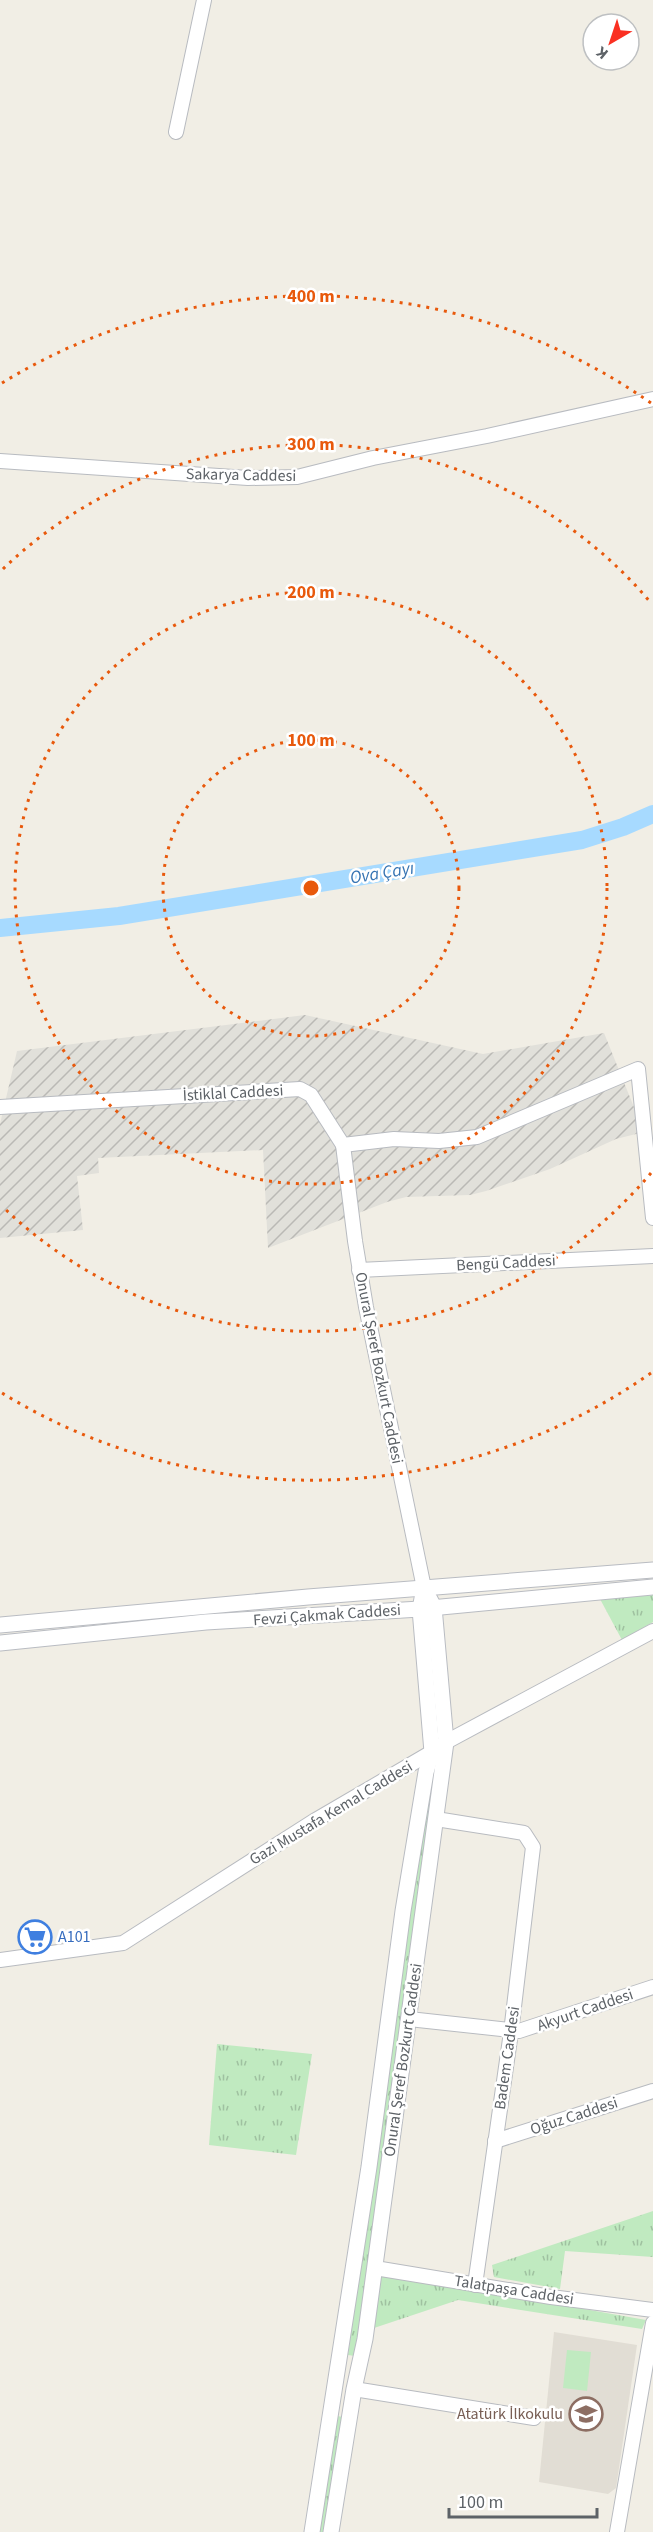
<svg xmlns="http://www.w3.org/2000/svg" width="653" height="2532" viewBox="0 0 653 2532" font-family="'Source Sans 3',sans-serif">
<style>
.industrial{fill:url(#industrial-furrows)}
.education{fill:#e1ddd4}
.grass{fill:url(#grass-tufts)}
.pitch{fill:#c0eac0}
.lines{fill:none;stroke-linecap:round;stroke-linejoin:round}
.river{stroke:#a7daff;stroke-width:18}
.tertiary-casing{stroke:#b8bbc0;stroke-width:16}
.secondary-casing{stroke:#b9bcc2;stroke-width:17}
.tertiary{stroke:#fff;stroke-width:14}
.secondary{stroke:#fff;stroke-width:15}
.ring{fill:none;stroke:#e8590c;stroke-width:3;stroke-dasharray:3 6}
.labels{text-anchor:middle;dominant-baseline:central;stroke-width:5;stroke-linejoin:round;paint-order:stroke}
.street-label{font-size:16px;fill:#5d6267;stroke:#fff}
.shop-label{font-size:16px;fill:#366cbe;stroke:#fff;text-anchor:start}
.education-label{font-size:16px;fill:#785e54;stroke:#fff;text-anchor:end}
.water-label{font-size:18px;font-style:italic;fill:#3674b3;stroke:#fff}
.centre{fill:#e8590c;stroke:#fff;stroke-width:3}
.ring-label{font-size:18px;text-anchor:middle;font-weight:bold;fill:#e8590c;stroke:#fff;stroke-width:5;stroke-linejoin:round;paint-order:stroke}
</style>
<defs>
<pattern id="industrial-furrows" width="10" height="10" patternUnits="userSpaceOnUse" patternTransform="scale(1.5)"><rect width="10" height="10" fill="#e1e0da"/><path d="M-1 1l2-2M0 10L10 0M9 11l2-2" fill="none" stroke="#bab9b5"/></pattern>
<pattern id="grass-tufts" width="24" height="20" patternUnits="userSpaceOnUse" patternTransform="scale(1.5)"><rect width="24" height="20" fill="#c0eac0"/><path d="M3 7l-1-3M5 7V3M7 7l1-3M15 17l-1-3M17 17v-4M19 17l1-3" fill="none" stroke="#9fc1a0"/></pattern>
</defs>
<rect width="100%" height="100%" fill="#f1eee5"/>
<polygon class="industrial" points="305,1015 483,1054 604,1033 644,1132 616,1139 550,1169 486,1191 470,1195 406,1197 387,1202 268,1248 263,1150 98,1158 99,1173 77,1176 83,1230 0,1238 0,1124 17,1051"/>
<polygon class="education" points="554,2332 637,2345 616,2488 608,2494 539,2482"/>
<g class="grass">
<polygon points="653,1595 653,1622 622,1640 600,1599"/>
<polygon points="428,1781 434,1782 366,2279 355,2356 348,2355"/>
<polygon points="217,2044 312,2054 296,2155 209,2145"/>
<polygon points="653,2211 653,2257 565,2251 560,2289 494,2277 492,2265"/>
<polygon points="377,2275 443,2284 646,2320 642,2329 458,2300 371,2329"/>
<polygon points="337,2416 343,2417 324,2532 317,2532"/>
</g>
<polygon class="pitch" points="567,2350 591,2352 587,2391 563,2388"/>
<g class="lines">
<polyline class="river" points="0,928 119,916 582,840 623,827 653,814"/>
<defs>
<g id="tertiary">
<polyline points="176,132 204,0"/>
<polyline points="0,461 248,478 297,477 373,458 487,436 653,399"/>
<polyline points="0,1107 300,1089 311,1095 343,1145 394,1139 439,1141 477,1137 638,1069 653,1218"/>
<polyline points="343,1145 355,1241 366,1307 424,1588"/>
<polyline points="359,1270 653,1256"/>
<polyline points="436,1819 524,1833 533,1847 511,2032 475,2285"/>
<polyline points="0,1960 123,1943 314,1821 432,1752 446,1742 653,1631"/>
<polyline points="409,2019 519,2031 653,1987"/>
<polyline points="495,2141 653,2091"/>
<polyline points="375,2268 551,2297 653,2310"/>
<polyline points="354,2389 534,2418"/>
<polyline points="617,2532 653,2323"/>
</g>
<g id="secondary">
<polyline points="0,1625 308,1597 653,1570"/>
<polyline points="0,1643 206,1622 420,1609 653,1587"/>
<polyline points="312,2532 369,2167 403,1911 426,1772 432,1752 420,1609 424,1588"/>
<polyline points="331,2532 354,2389 365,2339 446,1742 434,1607 424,1588"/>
</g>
</defs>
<use href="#tertiary" class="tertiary-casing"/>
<use href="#secondary" class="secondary-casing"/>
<use href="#tertiary" class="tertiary"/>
<use href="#secondary" class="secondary"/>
</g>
<g class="ring">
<circle cx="311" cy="888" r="148"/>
<circle cx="311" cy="888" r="296"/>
<path d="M651 1173A444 444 0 0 1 3 1207M3 569A444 444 0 0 1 651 603"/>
<path d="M651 1373A592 592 0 0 1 2 1393M2 383A592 592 0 0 1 651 403"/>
</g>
<defs>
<symbol id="supermarket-ring" viewBox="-11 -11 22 22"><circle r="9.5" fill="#fff" stroke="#3f7fe0" stroke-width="1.5"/><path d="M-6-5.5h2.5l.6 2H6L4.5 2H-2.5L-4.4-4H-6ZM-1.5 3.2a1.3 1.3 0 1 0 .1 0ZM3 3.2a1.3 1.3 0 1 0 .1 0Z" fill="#3f7fe0"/></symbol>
<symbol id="school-ring" viewBox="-11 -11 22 22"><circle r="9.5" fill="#fff" stroke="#8d6e63" stroke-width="1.5"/><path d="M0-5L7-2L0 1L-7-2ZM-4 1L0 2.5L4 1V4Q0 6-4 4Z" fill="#8d6e63"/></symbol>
</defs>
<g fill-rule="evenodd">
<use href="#supermarket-ring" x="16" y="1918" width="38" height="38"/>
<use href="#school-ring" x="567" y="2395" width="38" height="38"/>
</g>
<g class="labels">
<g class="street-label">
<text transform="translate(241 475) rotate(1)">Sakarya Caddesi</text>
<text transform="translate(233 1093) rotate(-3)">İstiklal Caddesi</text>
<text transform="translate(506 1263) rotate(-3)">Bengü Caddesi</text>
<text transform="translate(379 1368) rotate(79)">Onural Şeref Bozkurt Caddesi</text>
<text transform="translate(327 1615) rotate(-4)">Fevzi Çakmak Caddesi</text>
<text transform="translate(331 1813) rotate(-31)">Gazi Mustafa Kemal Caddesi</text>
<text transform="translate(585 2010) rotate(-19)">Akyurt Caddesi</text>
<text transform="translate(507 2058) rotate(-82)">Badem Caddesi</text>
<text transform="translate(403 2060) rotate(-82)">Onural Şeref Bozkurt Caddesi</text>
<text transform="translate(574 2116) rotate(-18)">Oğuz Caddesi</text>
<text transform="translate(514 2290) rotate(9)">Talatpaşa Caddesi</text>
</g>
<g class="shop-label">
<text x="58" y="1937">A101</text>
</g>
<g class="education-label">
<text x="563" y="2414">Atatürk İlkokulu</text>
</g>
<g class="water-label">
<text transform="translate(382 873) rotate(-9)">Ova Çayı</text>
</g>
</g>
<circle cx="311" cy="888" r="9" class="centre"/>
<g class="ring-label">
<text x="311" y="302">400 m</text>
<text x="311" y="450">300 m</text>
<text x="311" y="598">200 m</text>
<text x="311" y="746">100 m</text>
</g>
<g transform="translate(611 42) rotate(219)"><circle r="28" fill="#ffffff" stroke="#bec0c2" stroke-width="1.5"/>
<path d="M0-4.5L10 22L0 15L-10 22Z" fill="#fa3022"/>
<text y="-9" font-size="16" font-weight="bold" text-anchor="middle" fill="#5d6267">K</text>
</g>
<path d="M449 2508v9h148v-9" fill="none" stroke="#5d6267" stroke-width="3"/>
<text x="458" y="2508" font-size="18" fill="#5d6267" stroke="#ffffff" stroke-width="4.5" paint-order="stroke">100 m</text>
</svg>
